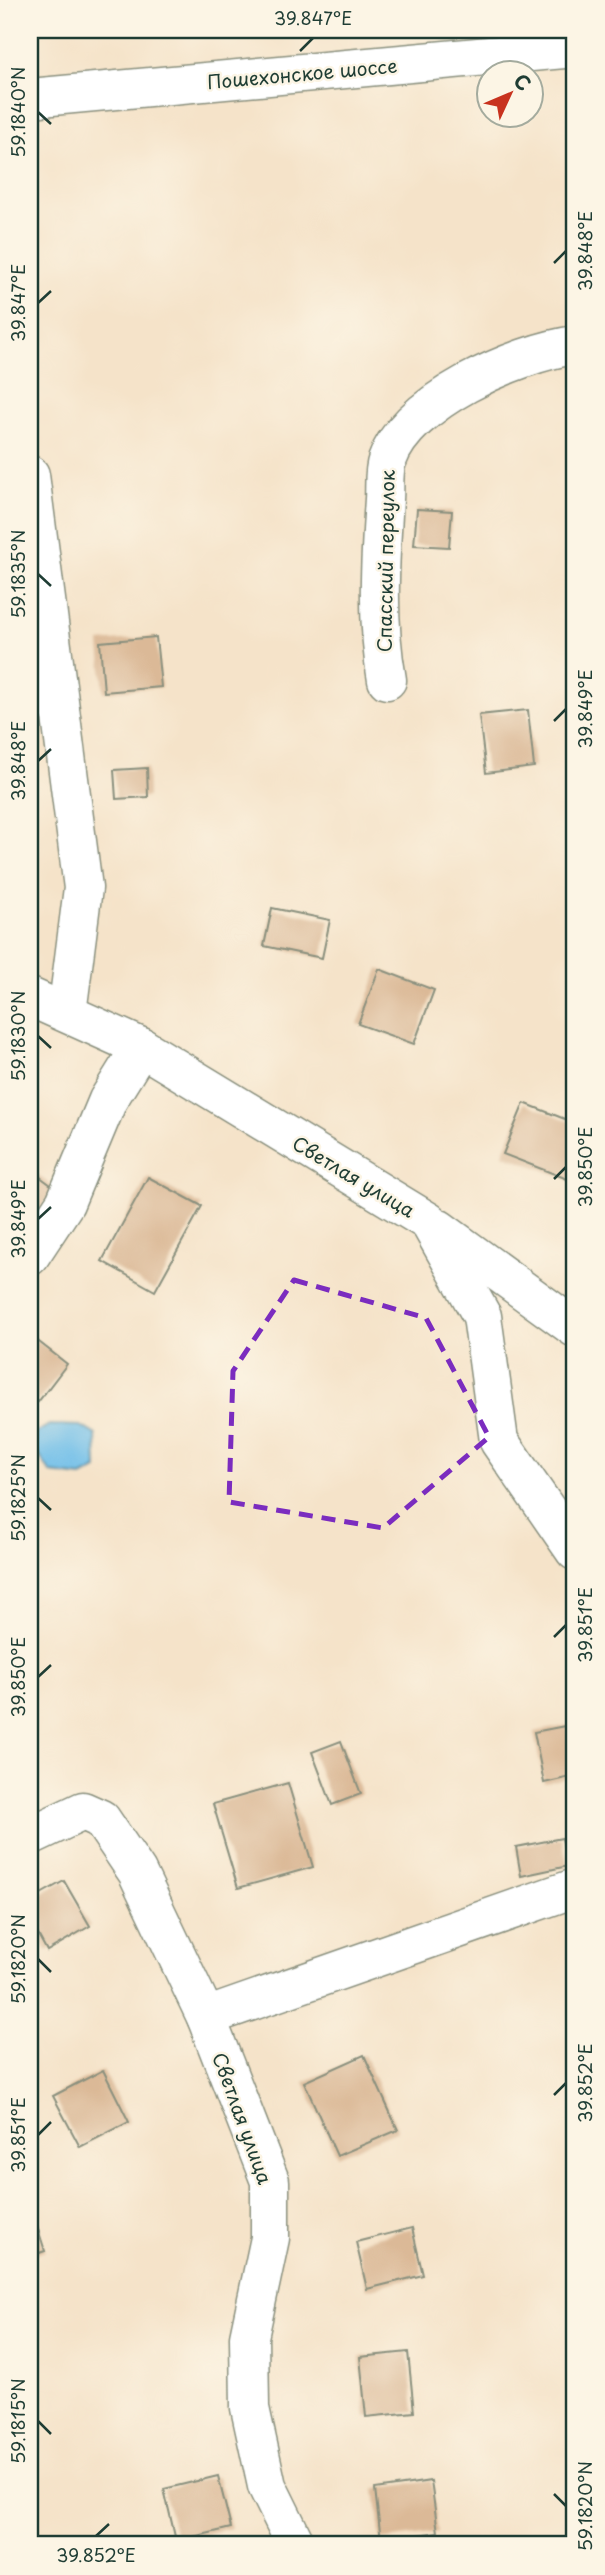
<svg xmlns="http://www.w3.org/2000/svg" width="605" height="2575" viewBox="0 0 605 2575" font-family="'Playpen Sans',sans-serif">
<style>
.water{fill:#6ebee9;stroke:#467e8e;stroke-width:2}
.building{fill:#dbb997}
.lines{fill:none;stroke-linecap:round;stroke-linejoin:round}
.minor-casing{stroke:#8a907e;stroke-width:41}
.minor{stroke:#fff;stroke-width:38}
.marked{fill:none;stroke:#7b2cbf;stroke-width:5;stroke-dasharray:14 9;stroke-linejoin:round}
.ticks{fill:none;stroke:#1f3d34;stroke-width:2.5}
.labels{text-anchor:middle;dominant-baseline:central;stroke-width:5;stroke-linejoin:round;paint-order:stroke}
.street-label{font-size:19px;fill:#1f3d34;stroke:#fcf5e5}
.neatline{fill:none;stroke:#1f3d34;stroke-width:2.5}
.ticks-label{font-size:18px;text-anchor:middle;fill:#1f3d34}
</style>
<rect width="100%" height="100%" fill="#fcf5e5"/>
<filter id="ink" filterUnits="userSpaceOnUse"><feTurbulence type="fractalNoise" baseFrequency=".0143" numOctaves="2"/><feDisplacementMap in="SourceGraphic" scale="14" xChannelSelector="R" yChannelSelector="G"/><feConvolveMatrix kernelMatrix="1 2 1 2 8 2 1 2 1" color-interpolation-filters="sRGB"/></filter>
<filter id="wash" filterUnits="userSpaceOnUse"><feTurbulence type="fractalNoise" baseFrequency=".00686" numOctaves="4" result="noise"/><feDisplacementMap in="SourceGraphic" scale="28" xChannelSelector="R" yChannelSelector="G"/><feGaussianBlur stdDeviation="1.57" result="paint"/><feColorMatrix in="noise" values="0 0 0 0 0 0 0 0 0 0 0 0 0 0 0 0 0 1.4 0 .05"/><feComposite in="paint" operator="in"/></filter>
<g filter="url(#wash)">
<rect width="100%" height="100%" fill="#f5e3c9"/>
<polygon class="water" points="49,1425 81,1426 96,1435 97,1469 82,1477 51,1473 34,1448 36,1433"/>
<g id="blocks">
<g class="building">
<polygon points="417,509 452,511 449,547 414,545"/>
<polygon points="156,637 161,687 104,692 100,642"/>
<polygon points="528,710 534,767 486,773 479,715"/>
<polygon points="147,768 148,797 116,799 114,770"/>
<polygon points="272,908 330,920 322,958 264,946"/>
<polygon points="379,969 434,990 414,1044 358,1024"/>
<polygon points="524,1103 575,1123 575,1182 503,1154"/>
<polygon points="32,1171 55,1188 30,1223 30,1174"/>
<polygon points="148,1177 202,1206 155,1291 102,1261"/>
<polygon points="30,1335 67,1364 38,1402 30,1396"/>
<polygon points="575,1724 575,1776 544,1783 534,1732"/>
<polygon points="341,1741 361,1794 332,1805 312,1752"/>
<polygon points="288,1783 313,1867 238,1888 213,1804"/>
<polygon points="562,1838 568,1866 521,1876 516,1847"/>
<polygon points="64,1881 90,1926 47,1951 30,1920 30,1900"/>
<polygon points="364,2055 398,2130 337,2156 304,2082"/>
<polygon points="103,2070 129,2122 80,2147 53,2096"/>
<polygon points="30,2204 45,2251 30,2256"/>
<polygon points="412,2228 423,2275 367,2289 356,2242"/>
<polygon points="408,2352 414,2412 366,2417 360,2357"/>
<polygon points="218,2476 231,2528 176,2541 164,2489"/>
<polygon points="431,2481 438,2532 381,2540 375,2489"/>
</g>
</g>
</g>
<g filter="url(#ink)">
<use href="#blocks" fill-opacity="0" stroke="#8a907e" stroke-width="2"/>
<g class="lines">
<defs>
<g id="minor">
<polyline points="30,98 575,48"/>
<polyline points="30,475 83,888 67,1013"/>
<path d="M387,680C376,621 380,558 384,499C385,487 383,472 387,461C407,401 517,353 575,345"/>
<polyline points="30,997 141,1047 429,1222 482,1316 499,1441 575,1551"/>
<polyline points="439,1229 575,1328"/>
<polyline points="30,1256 65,1203 108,1100 141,1047"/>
<polyline points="30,1836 83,1811 101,1819 137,1872 206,2017 270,2181 270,2238 249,2337 250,2408 267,2486 296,2545"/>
<polyline points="206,2017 575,1888"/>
</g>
</defs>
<use href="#minor" class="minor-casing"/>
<use href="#minor" class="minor"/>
</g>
</g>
<path class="marked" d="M294,1280L426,1318L489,1437L383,1528L229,1502L233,1371Z"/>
<path class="ticks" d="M300,51L313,38M38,112L51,124M554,263L566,251M38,303L51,291M38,574L51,586M554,721L566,709M38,761L51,749M38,1036L51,1048M554,1179L566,1167M38,1219L51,1207M38,1498L51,1510M554,1637L566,1625M38,1677L51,1665M38,1959L51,1972M554,2095L566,2083M38,2135L51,2122M38,2421L51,2434M554,2494L566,2506M96,2536L109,2524"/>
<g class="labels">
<g class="street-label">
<text transform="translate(302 73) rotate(-5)">Пошехонское шоссе</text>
<text transform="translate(385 561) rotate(-89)">Спасский переулок</text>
<text transform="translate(354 1176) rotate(31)">Светлая улица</text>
<text transform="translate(243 2118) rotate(70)">Светлая улица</text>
</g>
</g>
<rect width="605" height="2575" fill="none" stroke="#fcf5e5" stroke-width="77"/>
<g transform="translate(510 94) rotate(46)"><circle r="33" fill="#fcf5e5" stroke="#a4ab9e" stroke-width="2"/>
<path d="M0-5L12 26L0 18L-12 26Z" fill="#c8321e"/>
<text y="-10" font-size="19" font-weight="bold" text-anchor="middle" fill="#1f3d34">С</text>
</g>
<rect x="38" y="38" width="528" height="2498" class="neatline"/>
<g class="ticks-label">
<text x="313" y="25">39.847°E</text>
<text transform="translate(19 112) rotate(-90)" y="6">59.1840°N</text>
<text transform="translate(586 251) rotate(-90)" y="6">39.848°E</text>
<text transform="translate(19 303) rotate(-90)" y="6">39.847°E</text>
<text transform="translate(19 574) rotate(-90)" y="6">59.1835°N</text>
<text transform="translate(586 709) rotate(-90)" y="6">39.849°E</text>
<text transform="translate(19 761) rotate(-90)" y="6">39.848°E</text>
<text transform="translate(19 1036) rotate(-90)" y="6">59.1830°N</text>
<text transform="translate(586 1167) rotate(-90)" y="6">39.850°E</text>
<text transform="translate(19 1219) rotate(-90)" y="6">39.849°E</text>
<text transform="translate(19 1498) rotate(-90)" y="6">59.1825°N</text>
<text transform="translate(586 1625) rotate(-90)" y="6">39.851°E</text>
<text transform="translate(19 1677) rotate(-90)" y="6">39.850°E</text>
<text transform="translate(19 1959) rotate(-90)" y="6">59.1820°N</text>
<text transform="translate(586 2083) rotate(-90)" y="6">39.852°E</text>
<text transform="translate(19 2135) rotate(-90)" y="6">39.851°E</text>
<text transform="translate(19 2421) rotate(-90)" y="6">59.1815°N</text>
<text transform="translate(586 2506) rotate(-90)" y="6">59.1820°N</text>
<text x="96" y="2562">39.852°E</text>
</g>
</svg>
